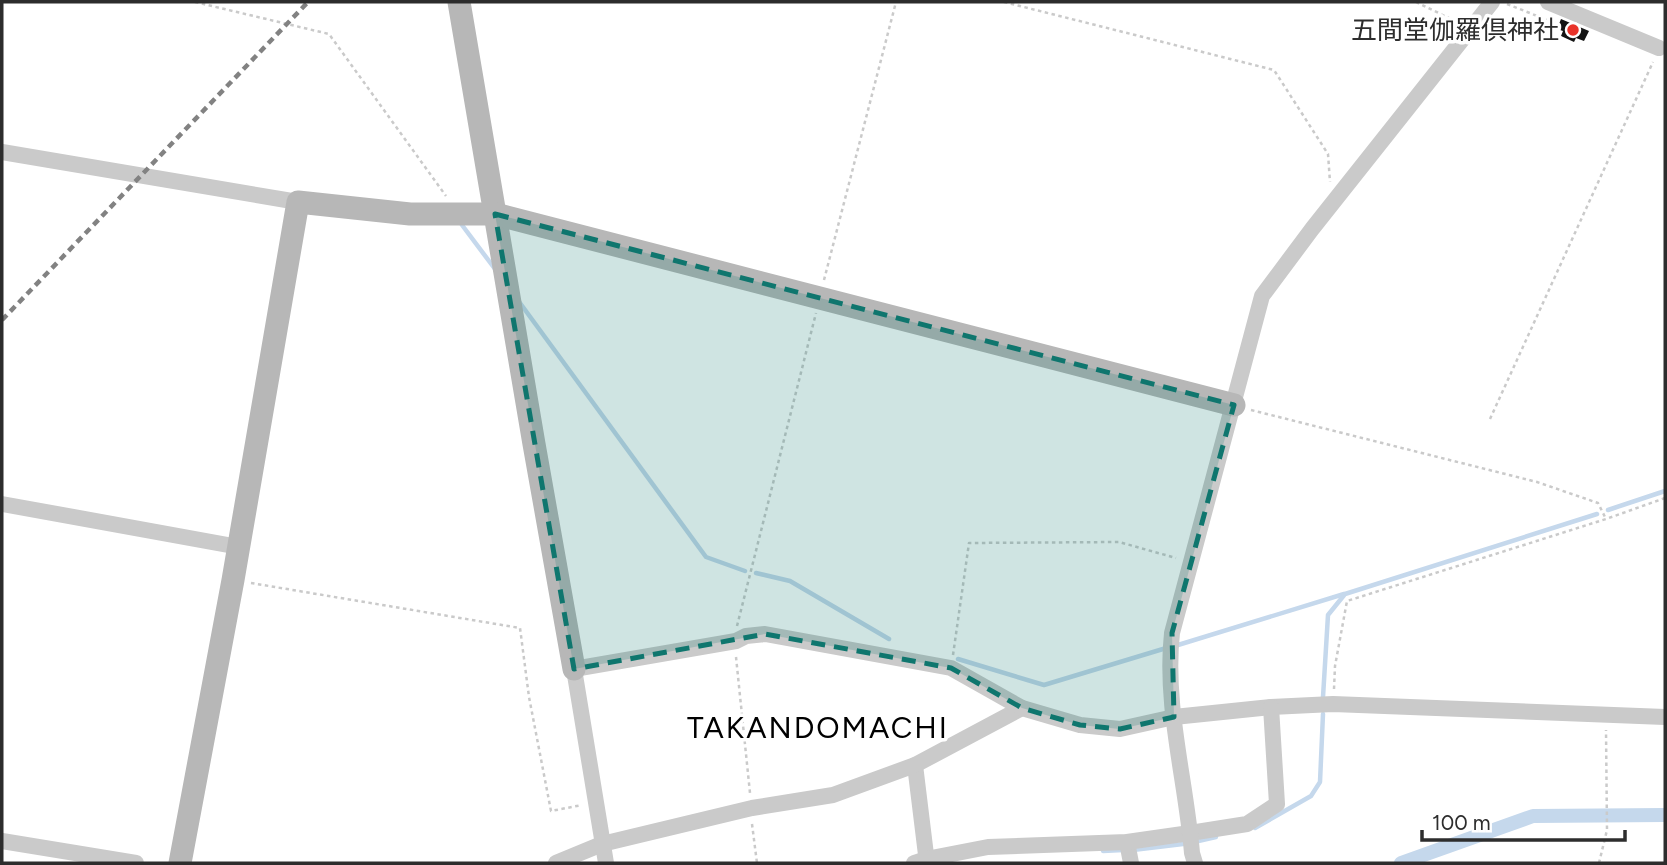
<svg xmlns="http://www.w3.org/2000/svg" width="1667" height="865" viewBox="0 0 1667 865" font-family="Figtree,'Noto Sans JP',sans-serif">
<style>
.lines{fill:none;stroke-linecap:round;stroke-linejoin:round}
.stream{stroke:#c5d8ec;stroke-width:4.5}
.canal{stroke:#c5d8ec;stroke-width:14}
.building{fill:#141414}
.path{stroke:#cacaca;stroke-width:2.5;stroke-dasharray:3.5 3.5;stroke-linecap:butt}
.street{stroke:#cacaca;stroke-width:16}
.secondary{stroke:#b7b7b7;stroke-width:23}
.rail{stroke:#828282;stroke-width:4.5;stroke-dasharray:7 5;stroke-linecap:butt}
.marked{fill:#0f766e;fill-opacity:0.2;stroke:#0f766e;stroke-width:5;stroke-dasharray:14 9;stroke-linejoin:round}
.poi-dot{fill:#e9332a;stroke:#fff;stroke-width:2.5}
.labels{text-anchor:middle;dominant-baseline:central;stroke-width:7;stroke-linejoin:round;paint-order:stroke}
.poi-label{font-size:26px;fill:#2d2d2d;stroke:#fff;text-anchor:end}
.quarter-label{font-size:30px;letter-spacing:2px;fill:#000;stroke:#fff}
</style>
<rect width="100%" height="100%" fill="#fff"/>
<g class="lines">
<g class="stream">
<polyline points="462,225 495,269"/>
<polyline points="520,303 706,557 745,571"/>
<polyline points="1608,510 1665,491"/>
<polyline points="756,573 790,581 889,639"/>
<polyline points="1178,645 1344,594"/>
<polyline points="958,659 1044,685 1163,649"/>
<polyline points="1323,697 1328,615 1345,594 1597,514"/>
<polyline points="1255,828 1311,796 1320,782 1323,714"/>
<polyline points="1194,842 1216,837"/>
<polyline points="1133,850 1183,844"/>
<polyline points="1103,851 1123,850"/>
</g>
<polyline class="canal" points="1401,863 1533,816 1665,815"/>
</g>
<polygon class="building" points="1561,19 1589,31 1584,41 1576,38 1574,42 1561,36 1563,31 1557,29"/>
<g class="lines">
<g class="path">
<polyline points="195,2 329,34 446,196"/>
<polyline points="1004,2 1274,70 1328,154 1330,182"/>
<polyline points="1416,2 1457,22"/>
<polyline points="1507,4 1555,23"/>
<polyline points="824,280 896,2"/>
<polyline points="1251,410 1537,482 1598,503 1606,519"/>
<polyline points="1490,419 1653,62"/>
<polyline points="251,583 520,628 529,697 551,811 582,805"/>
<polyline points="737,626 816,313"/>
<polyline points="953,655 969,543 1119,542 1176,558"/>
<polyline points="736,657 750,793"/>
<polyline points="1334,689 1335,666 1347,601 1606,519 1665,498"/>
<polyline points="752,824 757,863"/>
<polyline points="1599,863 1607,830 1606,730"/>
</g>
<g class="street">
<polyline points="1548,2 1659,48"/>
<polyline points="2,152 298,202"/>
<polyline points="2,504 239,547"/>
<polyline points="915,765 927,863"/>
<polyline points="2,841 136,863"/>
<polyline points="1127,842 1131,863"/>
<polyline points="556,863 602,844 752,808 833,795 915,765 1022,708"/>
<polyline points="606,863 574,669 736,641 746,636 765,634 951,668 1022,708 1080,725 1120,729 1174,717 1271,707 1333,704 1665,717"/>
<polyline points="914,863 926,859 988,847 1127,842 1190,833 1247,824 1277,804 1271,707"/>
<path d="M1195,863L1192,853C1186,780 1164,706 1172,633L1262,296L1312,229L1492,2"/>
</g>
<g class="secondary">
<polyline points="459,2 534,444 574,669"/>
<polyline points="180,863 233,580 298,202 410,214 495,214 1234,405"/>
</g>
<polyline class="rail" points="2,320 308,2"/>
</g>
<path class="marked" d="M495,214L1234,405L1172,633L1174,717L1120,729L1080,725L1022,708L951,668L765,634L574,669Z"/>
<circle class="poi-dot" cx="1573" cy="30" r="7"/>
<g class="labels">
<g class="poi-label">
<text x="1559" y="30">五間堂伽羅倶神社</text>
</g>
<g class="quarter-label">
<text x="818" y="727">TAKANDOMACHI</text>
</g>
</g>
<rect width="1667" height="865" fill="none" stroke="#2d2d2d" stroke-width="7"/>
<path d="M1422 830v10h203v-10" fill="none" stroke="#2d2d2d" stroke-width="3.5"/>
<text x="1432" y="830" font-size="21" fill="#2d2d2d" stroke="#ffffff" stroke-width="5" paint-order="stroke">100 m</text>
</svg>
